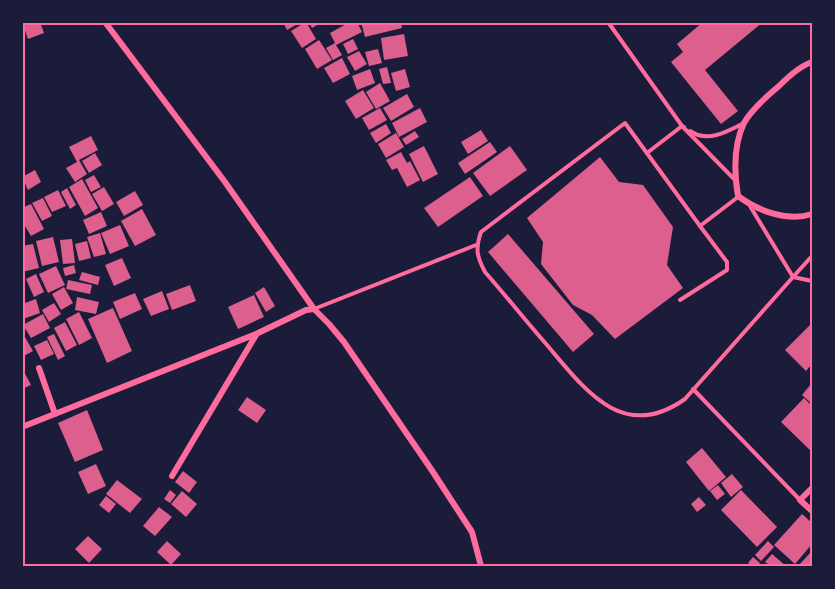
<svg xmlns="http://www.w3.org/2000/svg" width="835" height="589" viewBox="0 0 835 589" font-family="Raleway,sans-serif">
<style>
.building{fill:#dd5f8e}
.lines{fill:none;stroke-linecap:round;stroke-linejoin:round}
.service{stroke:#ff6b9d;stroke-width:4}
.minor{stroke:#ff6b9d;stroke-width:6}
.neatline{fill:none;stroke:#ff6b9d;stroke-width:2}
</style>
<rect width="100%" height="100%" fill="#1b1b3a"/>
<g class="building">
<polygon points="22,22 40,22 44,33 28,39"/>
<polygon points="283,22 301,22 287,30"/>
<polygon points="306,22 316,39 302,48 291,31"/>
<polygon points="309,22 322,22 312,28"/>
<polygon points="350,22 357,22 362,32 336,45 342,55 333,60 326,48 335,43 330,33"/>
<polygon points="361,22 401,22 402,28 365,37"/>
<polygon points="703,22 763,22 705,70 738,111 721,124 671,62 683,52 677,44"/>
<polygon points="404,34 408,56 384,60 381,38"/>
<polygon points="353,39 358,49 348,54 343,44"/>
<polygon points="319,40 332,60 317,69 305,49"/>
<polygon points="378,49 382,63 369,66 365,52"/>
<polygon points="359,51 367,64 355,71 347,57"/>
<polygon points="342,58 350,74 333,83 324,68"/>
<polygon points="387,67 391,83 383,84 379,69"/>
<polygon points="370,69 375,83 357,90 352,76"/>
<polygon points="405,69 410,87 396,91 391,73"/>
<polygon points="380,83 390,101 376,109 366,92"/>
<polygon points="363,90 374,108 356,119 345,101"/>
<polygon points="407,94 414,107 391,121 383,108"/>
<polygon points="380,108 387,120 369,130 362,118"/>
<polygon points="420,108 427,122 399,137 392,123"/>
<polygon points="386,124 391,133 376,143 370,133"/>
<polygon points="481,130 488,141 468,154 461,142"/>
<polygon points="415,131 419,137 406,145 402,139"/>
<polygon points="396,133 404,147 386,158 378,144"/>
<polygon points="91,136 98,150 79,160 87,174 75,182 66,168 77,162 69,147"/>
<polygon points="490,142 497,152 465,174 458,163"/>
<polygon points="424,146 438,174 423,182 409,154"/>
<polygon points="510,146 527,170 490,196 473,173"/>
<polygon points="401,152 407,163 410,161 420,180 407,187 397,168 392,170 386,160"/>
<polygon points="95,153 102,165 89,173 82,161"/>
<polygon points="600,157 619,182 643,185 673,227 667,265 683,288 615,339 592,315 573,305 541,264 543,242 527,218"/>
<polygon points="35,170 41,182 28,190 22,177"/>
<polygon points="94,175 101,187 91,192 85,180"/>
<polygon points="470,177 483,196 438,227 424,208"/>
<polygon points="82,179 98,208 85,216 69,187"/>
<polygon points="104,187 114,204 102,211 92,194"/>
<polygon points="67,188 76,205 70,209 61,192"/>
<polygon points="58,190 66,206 52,212 44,197"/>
<polygon points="135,191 143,205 124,216 116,202"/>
<polygon points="43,198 52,216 42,221 32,203"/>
<polygon points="31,204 44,229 31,236 22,221 22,208"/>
<polygon points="142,209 156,235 135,246 121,221"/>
<polygon points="101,212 107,226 89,234 83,220"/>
<polygon points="120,225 129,246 110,254 101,233"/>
<polygon points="100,233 106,254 94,257 87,237"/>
<polygon points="508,234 594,334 573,352 488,252"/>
<polygon points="53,237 59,262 42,266 36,241"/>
<polygon points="72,239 75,263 63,264 60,240"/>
<polygon points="87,241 91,258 79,261 75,244"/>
<polygon points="33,244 39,268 22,272 22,246"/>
<polygon points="122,258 131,278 114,286 105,265"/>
<polygon points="74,265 76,273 65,276 63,268"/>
<polygon points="56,266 65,285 48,293 39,274"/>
<polygon points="82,272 100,277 98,285 79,280"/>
<polygon points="36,274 44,292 34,297 26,279"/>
<polygon points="68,280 92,285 90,294 66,289"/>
<polygon points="190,285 196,301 172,310 166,294"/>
<polygon points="64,287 73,303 61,310 52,294"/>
<polygon points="264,287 275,306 266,312 255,293"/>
<polygon points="162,291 169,309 151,316 143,299"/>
<polygon points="135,293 142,309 120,319 113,302"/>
<polygon points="254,295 264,317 238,329 228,307"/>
<polygon points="77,297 99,302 96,314 75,310"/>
<polygon points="36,299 40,313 23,319 22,304"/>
<polygon points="54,303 61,314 49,322 42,310"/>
<polygon points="113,308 132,351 107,363 88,319"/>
<polygon points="79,312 92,338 79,345 66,319"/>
<polygon points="43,314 50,328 31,338 23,325"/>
<polygon points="65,322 77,345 66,351 54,328"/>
<polygon points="812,323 812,364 806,371 785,350"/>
<polygon points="22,332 33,351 22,357"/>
<polygon points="54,334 65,356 58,360 47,337"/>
<polygon points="47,340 54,354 41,360 34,346"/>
<polygon points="22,368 31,385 22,389"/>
<polygon points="811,384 812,386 812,404 802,395"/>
<polygon points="247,397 266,410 257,423 238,410"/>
<polygon points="804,398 812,406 812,452 781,422"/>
<polygon points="87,410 103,450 75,462 58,423"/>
<polygon points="702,448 726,477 709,491 686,462"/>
<polygon points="96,464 106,486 88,494 78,472"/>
<polygon points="183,471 197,482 189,493 175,482"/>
<polygon points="732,474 743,487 731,497 721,483"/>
<polygon points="117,480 142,499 130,513 106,494"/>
<polygon points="718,485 725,494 717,500 710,491"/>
<polygon points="170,490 176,495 170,503 164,499"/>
<polygon points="741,490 777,527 757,547 721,510"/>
<polygon points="182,491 197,504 186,517 171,504"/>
<polygon points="106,496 116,504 109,513 99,505"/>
<polygon points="699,497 706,505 697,512 691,504"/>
<polygon points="159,507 172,517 155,536 143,526"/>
<polygon points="802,514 812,523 812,544 795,564 774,545"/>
<polygon points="88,536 102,549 89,563 75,549"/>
<polygon points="167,541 181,554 171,565 157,552"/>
<polygon points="768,541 774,547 761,561 755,555"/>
<polygon points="812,551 812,566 798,566"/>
<polygon points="772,554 786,566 771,566 765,562"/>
<polygon points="753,557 760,563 757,566 752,566 748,563"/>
</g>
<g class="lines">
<g class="service">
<polyline points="608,22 682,126 735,180"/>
<path d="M690,131C707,143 727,132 744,123"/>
<polyline points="647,153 682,126 684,127"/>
<polyline points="750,206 793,277 812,256"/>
<path d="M700,226L625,123L481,232C475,249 477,257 485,272C506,296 526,321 547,345C585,390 623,443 685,399L793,277L812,281"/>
<polyline points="680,300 727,270 727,262 700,226 738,197"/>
<polyline points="314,309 476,245"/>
<polyline points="693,389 800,500"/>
</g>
<g class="minor">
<polyline points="105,22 225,182 314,309 329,324 344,342 431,469 472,532 481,566"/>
<path d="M812,62C800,66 788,77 779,86C767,96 751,110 744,123C733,146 734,172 738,196C758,211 788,222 812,214"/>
<polyline points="39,368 55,414"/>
<polyline points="22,427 256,334 306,310 314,309"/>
<polyline points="172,476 256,335"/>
<polyline points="812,488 800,500 812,511"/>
</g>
</g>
<rect width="835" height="589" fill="none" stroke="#1b1b3a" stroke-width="48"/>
<rect x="24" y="24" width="787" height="541" class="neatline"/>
</svg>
